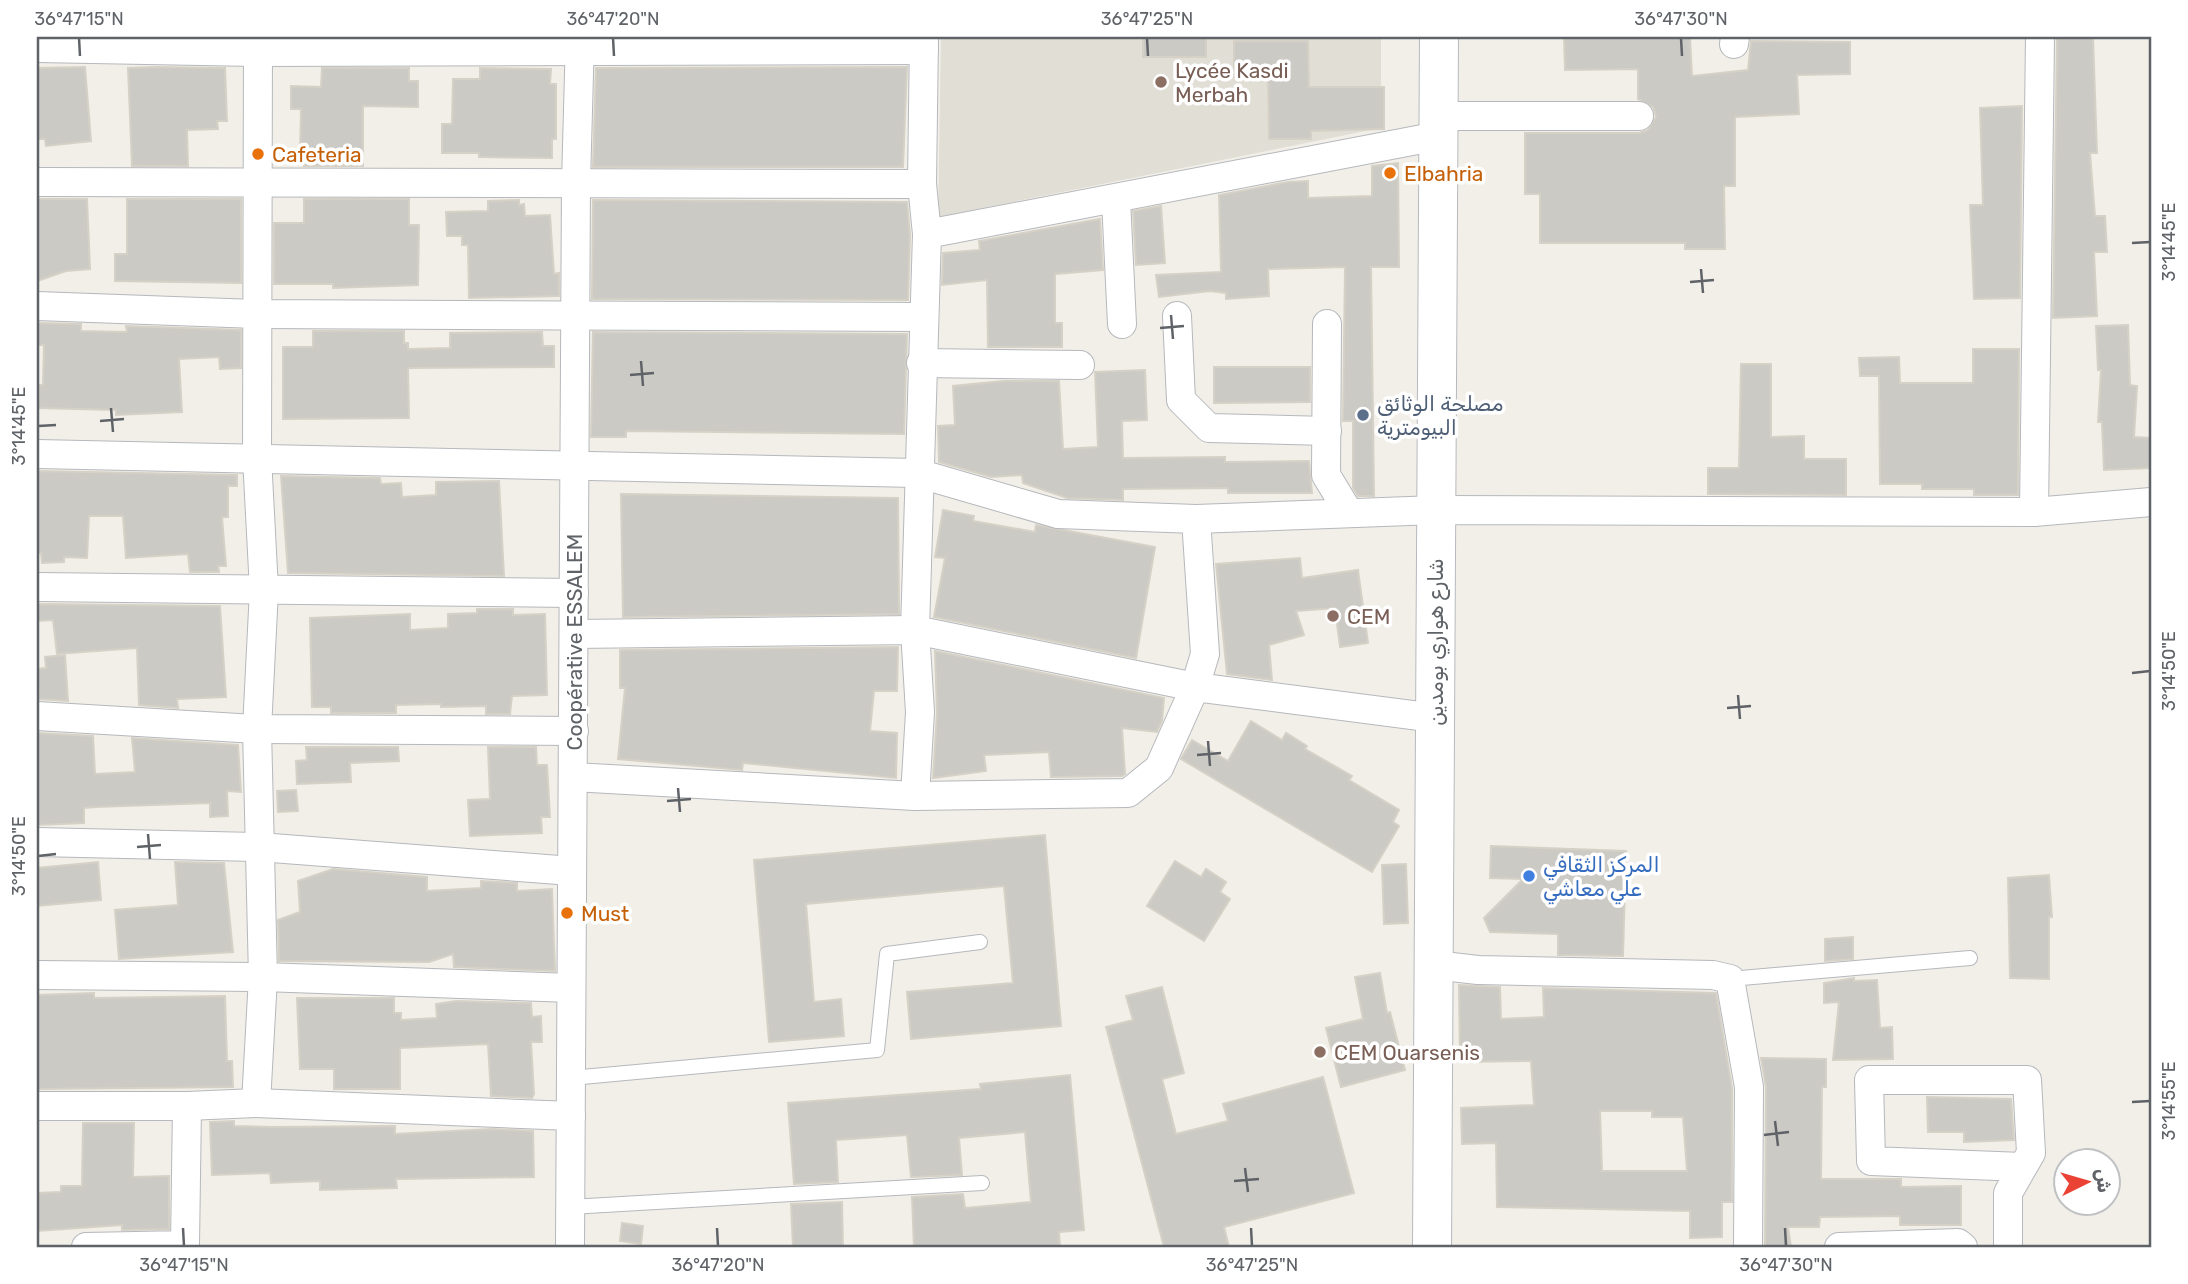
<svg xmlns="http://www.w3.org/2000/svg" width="2188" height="1284" viewBox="0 0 2188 1284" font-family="Rubik,Cairo,sans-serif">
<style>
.education{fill:#e1ded6}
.building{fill:#cccac5;stroke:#d6d1c6;stroke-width:2;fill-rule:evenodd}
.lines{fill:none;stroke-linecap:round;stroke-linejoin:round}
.lane-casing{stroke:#b5b8bc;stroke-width:16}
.street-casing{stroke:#b5b8bc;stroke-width:30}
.secondary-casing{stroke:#b6babf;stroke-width:40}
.lane{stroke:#fff;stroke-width:14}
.street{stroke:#fff;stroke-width:28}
.secondary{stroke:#fff;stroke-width:38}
.ticks{fill:none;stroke:#5f6368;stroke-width:2.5}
.education-dot{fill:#8d6e63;stroke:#fff;stroke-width:2.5}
.food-dot{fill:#e8710a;stroke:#fff;stroke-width:2.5}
.service-dot{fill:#5c6f8a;stroke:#fff;stroke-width:2.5}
.shop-dot{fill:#3f7fe0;stroke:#fff;stroke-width:2.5}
.labels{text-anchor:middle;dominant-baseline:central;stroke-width:7;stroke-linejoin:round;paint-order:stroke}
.education-label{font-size:21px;fill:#785e54;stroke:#fff;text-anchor:start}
.food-label{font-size:21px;fill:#c56008;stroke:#fff;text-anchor:start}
.service-label{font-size:21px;fill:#4e5e75;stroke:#fff;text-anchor:start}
.street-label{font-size:21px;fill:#5f6368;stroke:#fff}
.shop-label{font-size:21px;fill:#366cbe;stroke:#fff;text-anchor:start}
.neatline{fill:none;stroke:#5f6368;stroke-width:2.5}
.ticks-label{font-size:18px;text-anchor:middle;fill:#5f6368}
</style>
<rect width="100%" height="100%" fill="#f1efe8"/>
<polygon class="education" points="941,37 1381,37 1381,128 938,217"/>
<g class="building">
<rect x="1143" y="37" width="63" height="20"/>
<polygon points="1564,37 1690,37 1692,76 1748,70 1751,41 1850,42 1850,74 1797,75 1799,114 1735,117 1735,186 1724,186 1725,249 1685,249 1685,243 1540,243 1540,194 1525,194 1525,133 1639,133 1648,130 1656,117 1653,107 1638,99 1638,69 1565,70"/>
<polygon points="2057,37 2093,37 2097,153 2090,153 2095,216 2105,216 2107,252 2094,252 2097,316 2053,318"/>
<polygon points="1234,41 1308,41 1309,87 1384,87 1384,129 1311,131 1311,139 1269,139 1268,77 1234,77"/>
<polygon points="85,67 91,141 46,146 45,139 37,139 37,68"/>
<polygon points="155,67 225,68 227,121 217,121 218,129 187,130 188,166 132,166 128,68"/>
<polygon points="907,67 903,167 593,167 596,68"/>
<polygon points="322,68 409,68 409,81 418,81 418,107 363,106 363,166 304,166 304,156 300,156 301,109 291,109 291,86 321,87"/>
<polygon points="480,68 551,69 550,84 556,84 556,139 552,139 552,158 479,157 479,153 442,153 442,124 452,124 453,79 480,79"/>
<polygon points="2022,106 2020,298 1974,299 1970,205 1983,205 1980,108"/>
<polygon points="1398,163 1399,267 1371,267 1374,496 1358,496 1353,488 1353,421 1343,421 1345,267 1268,269 1269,296 1226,299 1226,293 1210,291 1159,297 1156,275 1221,272 1219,195 1288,182 1308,181 1308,198 1372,196 1372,166"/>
<polygon points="37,199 87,199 90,269 66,271 37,281"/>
<polygon points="127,199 241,199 241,283 115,281 115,254 127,254"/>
<polygon points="304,199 409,199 409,225 419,225 418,285 333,288 333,284 274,284 274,223 304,223"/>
<polygon points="519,200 519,205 524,204 525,216 550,215 554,274 559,273 559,296 469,298 468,245 462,245 462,236 447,236 446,212 488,211 488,201"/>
<polygon points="593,200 907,202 910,235 908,300 592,299"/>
<polygon points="1161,206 1165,263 1136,265 1133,211"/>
<polygon points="1100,219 1103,270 1055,274 1055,323 1062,323 1062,347 988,347 987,280 942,285 943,253 980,250 979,241"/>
<polygon points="37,323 81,324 81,331 127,332 126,326 241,330 241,368 220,369 219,357 179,359 182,412 116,415 116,410 38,408 39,385 43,385 44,345 37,345"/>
<polygon points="2128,325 2130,385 2137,386 2134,437 2151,438 2151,468 2104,470 2102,422 2098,422 2101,370 2098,370 2096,326"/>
<polygon points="313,331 404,331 404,343 408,343 408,349 450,348 450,333 542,332 543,346 554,346 554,367 408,368 409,418 283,419 283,347 313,347"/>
<polygon points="593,332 907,334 904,434 626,431 626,437 591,437"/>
<polygon points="1973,349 2019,349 2018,495 1974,495 1974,489 1922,489 1922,484 1880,484 1879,376 1860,376 1859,358 1899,357 1900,383 1973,383"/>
<polygon points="1741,364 1771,364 1771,437 1804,436 1804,459 1846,459 1846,495 1708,494 1708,468 1739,468"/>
<polygon points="1214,367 1310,367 1310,402 1214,403"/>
<polygon points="1145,370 1147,420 1122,421 1123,458 1225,457 1225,462 1309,461 1312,493 1228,493 1228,488 1123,489 1123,500 1067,498 1023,483 1022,475 991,477 939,462 938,426 955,425 953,386 1003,381 1059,381 1063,449 1098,447 1095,372"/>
<polygon points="37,471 237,475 237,486 228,486 228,517 222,517 226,566 218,566 219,572 190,572 188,554 126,558 123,516 89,516 87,558 64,557 64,562 42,563 41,553 37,553"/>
<polygon points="281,476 380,478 381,484 401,483 402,497 436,495 436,482 499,481 504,576 288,573"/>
<polygon points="621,494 898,498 899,614 623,617"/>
<polygon points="943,510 974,516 973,521 1035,532 1036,525 1155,547 1136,658 934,617 945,558 935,557"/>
<polygon points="1300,558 1302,578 1358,570 1368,643 1340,647 1335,608 1296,611 1304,635 1269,645 1272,680 1227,674 1216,564"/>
<polygon points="37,604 220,606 226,697 177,699 178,708 139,705 137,648 57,654 53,620 37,621"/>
<polygon points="477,609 513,609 513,615 545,614 547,695 512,696 510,714 486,714 486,706 441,707 441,704 396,705 396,713 331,713 331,707 312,707 310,618 410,614 410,630 448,628 448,614 477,613"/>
<polygon points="898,647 897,691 874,691 870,731 897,733 896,778 743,763 742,770 618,759 625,688 620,688 620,650"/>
<polygon points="935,651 1164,698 1162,721 1157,732 1122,728 1125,774 1122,776 1051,777 1049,752 984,755 986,771 933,778 937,713"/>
<polygon points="65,655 68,701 39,699 37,669 46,668 45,657"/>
<polygon points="1251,721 1282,740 1286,733 1307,746 1305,749 1352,776 1349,780 1399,810 1393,822 1399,826 1372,872 1181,759 1192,740 1228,761"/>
<polygon points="37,733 93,736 95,774 135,772 132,738 238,745 241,792 227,791 228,816 210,817 210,803 96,807 84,808 84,823 37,825"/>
<polygon points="306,747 398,747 399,761 350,763 351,782 297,784 296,761 307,760"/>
<polygon points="488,747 536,747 537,765 547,765 550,817 541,817 542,833 470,836 468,800 490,799"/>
<polygon points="296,790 298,811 278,812 277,791"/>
<polygon points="1045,835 1061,1026 911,1039 907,992 1013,983 1004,886 806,904 814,1002 841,999 844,1036 769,1042 754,860"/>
<polygon points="1491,846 1626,851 1623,956 1558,955 1558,934 1490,932 1484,918 1523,879 1490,878"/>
<polygon points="1175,861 1201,877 1206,869 1226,882 1220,892 1230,899 1204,941 1147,906"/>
<polygon points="98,862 101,900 37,906 37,868"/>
<polygon points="175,862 224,863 233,952 119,959 115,910 178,905"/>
<polygon points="1406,864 1408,923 1384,924 1382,865"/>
<polygon points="333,869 427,877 427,891 481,888 481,881 517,883 517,891 552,889 555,971 454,967 453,954 429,962 279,961 278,920 300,912 298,881"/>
<polygon points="2049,875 2052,917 2049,917 2049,979 2010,978 2008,878"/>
<polygon points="1853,937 1853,959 1825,961 1825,939"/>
<polygon points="1380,973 1387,1013 1390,1012 1405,1070 1341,1087 1326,1028 1363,1019 1355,977"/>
<polygon points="1854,978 1854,981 1877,980 1880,1028 1892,1027 1893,1059 1833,1060 1839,1002 1824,1003 1824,983"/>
<path d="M1459,985L1500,987L1501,1019L1544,1017L1543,988L1716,993L1732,1088V1202H1722V1237L1690,1238V1211L1497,1207L1496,1143L1462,1144L1461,1108L1534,1105L1531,1061L1460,1062ZM1600,1111H1652V1117H1683L1687,1171H1602Z"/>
<polygon points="1162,987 1184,1073 1162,1079 1176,1134 1228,1121 1223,1104 1323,1077 1354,1193 1224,1227 1229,1247 1164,1247 1106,1027 1133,1020 1126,996"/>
<polygon points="94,993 94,998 225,996 227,1061 232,1061 233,1087 37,1089 37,995"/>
<polygon points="297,998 394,998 394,1013 401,1013 401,1020 437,1018 436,1004 456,1001 531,1003 532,1017 541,1016 542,1042 531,1042 534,1094 532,1098 491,1096 488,1044 400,1048 400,1089 334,1089 334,1069 300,1069"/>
<polygon points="1761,1058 1826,1059 1826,1087 1822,1087 1821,1179 1901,1179 1901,1187 1961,1186 1961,1225 1900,1225 1900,1216 1820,1217 1819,1227 1788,1227 1791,1247 1765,1247 1766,1087"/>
<polygon points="1070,1075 1084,1230 1059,1232 1060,1247 914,1247 912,1197 963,1194 965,1208 1031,1202 1025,1132 959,1138 962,1175 911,1177 907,1135 836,1140 838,1182 794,1184 788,1103 981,1089 980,1084"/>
<polygon points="1927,1097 2011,1099 2014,1140 1964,1142 1964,1132 1928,1132"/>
<polygon points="234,1121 234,1126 272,1127 395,1126 395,1134 492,1129 533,1131 534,1177 396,1179 397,1188 320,1190 320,1181 271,1183 270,1173 212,1175 210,1122"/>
<polygon points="83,1123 134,1123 133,1177 169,1176 169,1229 122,1230 122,1225 37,1231 37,1193 61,1192 61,1186 82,1186"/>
<polygon points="842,1202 843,1247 793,1247 791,1204"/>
<polygon points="622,1223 643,1226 641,1244 620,1241"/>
</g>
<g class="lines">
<defs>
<g id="lane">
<polyline points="1730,979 1970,958"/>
<polyline points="571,1078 877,1050 887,954 980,942"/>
<polyline points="570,1207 982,1183"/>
</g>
<g id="street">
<polyline points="924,37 922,184 927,234 915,630 1195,687 1205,654 1196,519"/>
<polyline points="1734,44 1735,37"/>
<polyline points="37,48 258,52 924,50"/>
<polyline points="1438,116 1639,116"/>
<polyline points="37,182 922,184"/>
<polyline points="1116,200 1122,324"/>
<polyline points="927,234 1438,136"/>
<polyline points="37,306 258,314 922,317"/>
<polyline points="1177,316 1181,400 1209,428 1327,431"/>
<polyline points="1327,324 1326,475 1349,513"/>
<polyline points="921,363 1080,365"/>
<polyline points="37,454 917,473 1058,514 1196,519 1436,510 2034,512 2151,502"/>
<polyline points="2034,512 2040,37"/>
<polyline points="37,587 574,593"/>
<polyline points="574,634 915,630 920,712 915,796 1128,793 1159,768 1195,687 1435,718"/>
<polyline points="37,716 257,729 574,731"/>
<polyline points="573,777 915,796"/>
<polyline points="37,842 259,847 572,871"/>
<polyline points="1434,965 1478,970 1713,975 1730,979 1749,1087 1748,1247"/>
<polyline points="37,975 263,977 571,988"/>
<polyline points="256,1103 263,977 257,729 264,590 257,457 258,37"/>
<polyline points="37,1106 187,1106 256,1103 571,1116"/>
<polyline points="86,1247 185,1245 187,1106"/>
<polyline points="570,1247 576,183 580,37"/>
<polyline points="1839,1247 1958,1243 1963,1247"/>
<polyline points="2008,1247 2008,1193 2031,1153 2027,1080 1869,1080 1871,1161 2022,1167"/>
</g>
<polyline id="secondary" points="1432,1247 1439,37"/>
</defs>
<use href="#lane" class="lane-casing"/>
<use href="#street" class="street-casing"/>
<use href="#secondary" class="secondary-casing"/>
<use href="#lane" class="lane"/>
<use href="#street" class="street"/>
<use href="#secondary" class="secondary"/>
</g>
<path class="ticks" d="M79,38L80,56M613,38L614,56M1147,38L1148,56M1681,38L1682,56M2132,243L2150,242M1701,269L1703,293M1690,282L1714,280M1171,315L1173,339M1160,328L1184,326M641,361L643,386M630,375L654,373M111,408L113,432M100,421L124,419M38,426L56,425M2132,673L2150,671M1738,695L1740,719M1727,708L1751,706M1208,741L1210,766M1197,755L1221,753M678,788L680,812M667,801L691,799M148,834L150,859M137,847L161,845M38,856L56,854M2132,1102L2150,1101M1775,1121L1778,1146M1764,1135L1789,1132M1245,1168L1248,1192M1234,1181L1259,1179M183,1228L184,1246M717,1228L718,1246M1251,1228L1252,1246M1785,1228L1786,1246"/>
<g class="education-dot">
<circle cx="1161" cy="82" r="7"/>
<circle cx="1333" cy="616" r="7"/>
<circle cx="1320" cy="1052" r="7"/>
</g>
<g class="food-dot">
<circle cx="258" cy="154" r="7"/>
<circle cx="1390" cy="173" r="7"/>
<circle cx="567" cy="913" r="7"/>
</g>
<circle class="service-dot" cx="1363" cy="415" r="7"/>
<circle class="shop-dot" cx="1529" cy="876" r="7"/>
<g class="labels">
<g class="education-label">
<text x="1175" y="70">Lycée Kasdi<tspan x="1175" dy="24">Merbah</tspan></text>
<text x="1347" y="616">CEM</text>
<text x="1334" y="1052">CEM Ouarsenis</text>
</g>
<g class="food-label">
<text x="272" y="154">Cafeteria</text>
<text x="1404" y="173">Elbahria</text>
<text x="581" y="913">Must</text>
</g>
<g class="service-label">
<text x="1377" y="403">مصلحة الوثائق<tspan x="1377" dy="24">البيومترية</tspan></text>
</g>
<g class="street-label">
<text transform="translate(574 642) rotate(-90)">Coopérative ESSALEM</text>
<text transform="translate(1435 642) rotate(-90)">شارع هواري بومدين</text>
</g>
<g class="shop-label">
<text x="1543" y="864">المركز الثقافي<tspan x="1543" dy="24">علي معاشي</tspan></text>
</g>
</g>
<rect width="2188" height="1284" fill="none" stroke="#ffffff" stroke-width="77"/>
<g transform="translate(2087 1182) rotate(85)"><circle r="33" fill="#ffffff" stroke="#bfc1c3" stroke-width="2"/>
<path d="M0-5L12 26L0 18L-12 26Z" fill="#ea4335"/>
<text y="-10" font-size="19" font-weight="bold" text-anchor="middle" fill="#5f6368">ش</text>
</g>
<rect x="38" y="38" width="2112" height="1208" class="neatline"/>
<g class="ticks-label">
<text x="79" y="25">36°47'15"N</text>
<text x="613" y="25">36°47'20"N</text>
<text x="1147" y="25">36°47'25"N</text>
<text x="1681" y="25">36°47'30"N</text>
<text transform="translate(2169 242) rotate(-90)" y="6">3°14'45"E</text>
<text transform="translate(19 426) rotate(-90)" y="6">3°14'45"E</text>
<text transform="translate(2169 671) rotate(-90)" y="6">3°14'50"E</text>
<text transform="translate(19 856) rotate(-90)" y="6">3°14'50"E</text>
<text transform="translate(2169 1101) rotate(-90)" y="6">3°14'55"E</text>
<text x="184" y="1271">36°47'15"N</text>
<text x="718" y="1271">36°47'20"N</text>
<text x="1252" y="1271">36°47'25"N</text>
<text x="1786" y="1271">36°47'30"N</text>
</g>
</svg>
